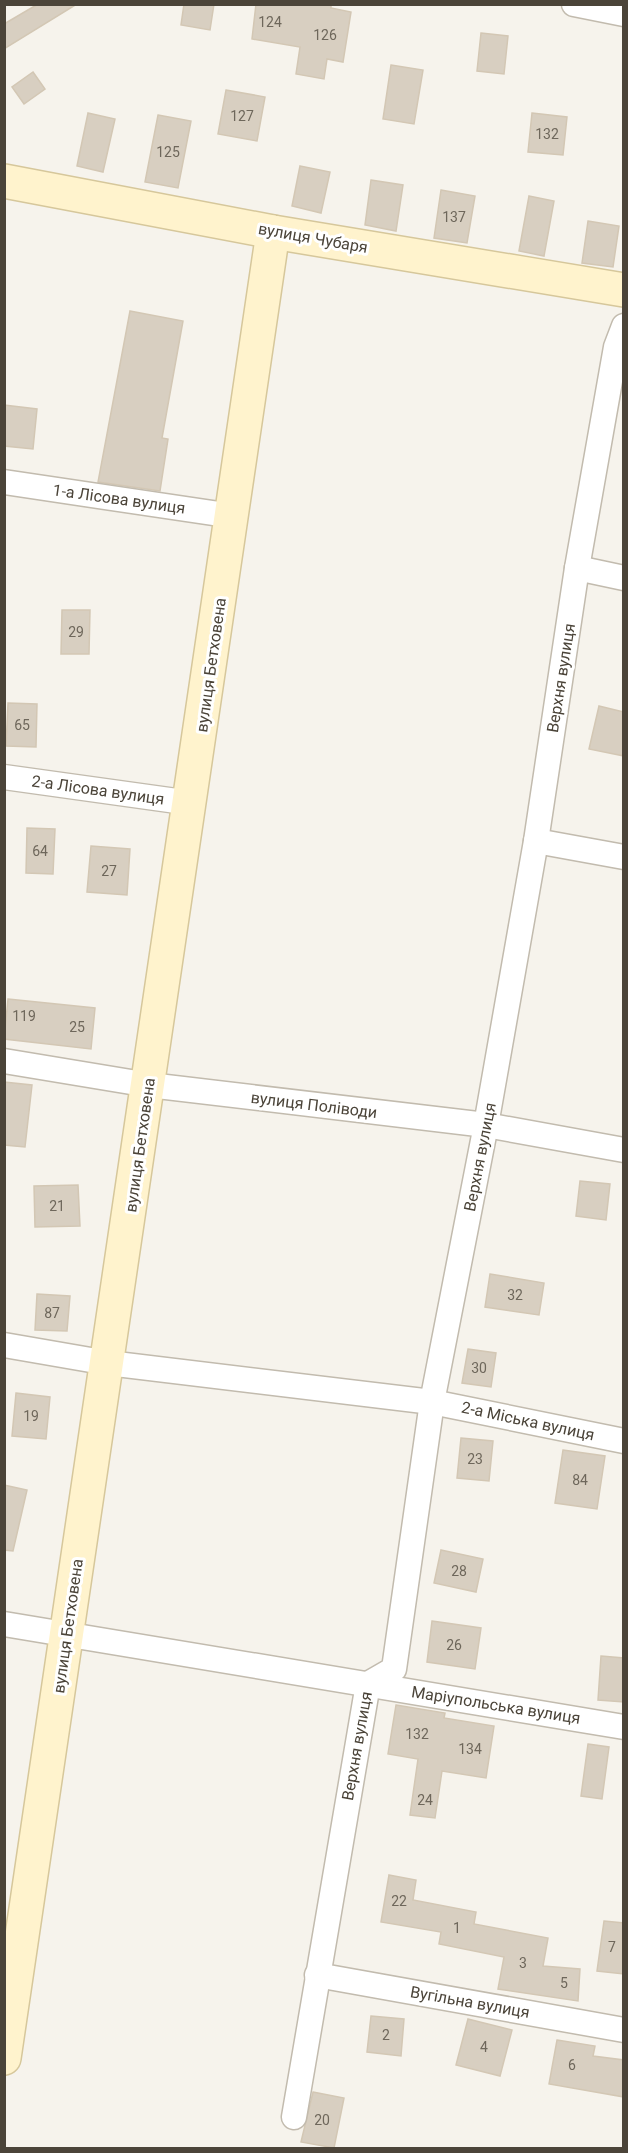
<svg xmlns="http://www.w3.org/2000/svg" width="628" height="2153" viewBox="0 0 628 2153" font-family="Roboto,sans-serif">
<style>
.building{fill:#d8cfc1;stroke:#d3c7b4;stroke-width:1.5}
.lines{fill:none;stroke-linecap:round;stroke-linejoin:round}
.street-casing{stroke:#c2bbae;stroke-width:27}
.secondary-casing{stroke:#d6c79b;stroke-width:36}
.street{stroke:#fff;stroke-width:24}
.secondary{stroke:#fff3cd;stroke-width:33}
.labels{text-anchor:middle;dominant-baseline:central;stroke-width:6;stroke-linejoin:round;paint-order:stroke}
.number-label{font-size:14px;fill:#6e675b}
.street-label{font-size:16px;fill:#4b4439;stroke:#fff}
</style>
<rect width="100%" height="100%" fill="#f6f3ec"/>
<g class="building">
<polygon points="38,4 77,4 4,49 4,24"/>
<polygon points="184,4 214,4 210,30 181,25"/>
<polygon points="256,4 331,4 331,8 351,12 343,62 327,59 324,79 296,74 300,47 252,39"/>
<polygon points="481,33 508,36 504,74 477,71"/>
<polygon points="391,65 423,70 414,124 383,119"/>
<polygon points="33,72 45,89 24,104 12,87"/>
<polygon points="226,90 265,97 257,141 218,134"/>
<polygon points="88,113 115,119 103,172 77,166"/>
<polygon points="532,113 567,117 563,155 528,152"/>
<polygon points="158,115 191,121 178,188 145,182"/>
<polygon points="300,166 330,172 321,213 292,206"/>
<polygon points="371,180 403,185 396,231 365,225"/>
<polygon points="441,190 475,196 467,243 434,238"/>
<polygon points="529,196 554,201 544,256 519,251"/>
<polygon points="588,221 619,226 613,267 582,263"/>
<polygon points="130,311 183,321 162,438 168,439 160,491 98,482"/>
<polygon points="4,405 37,409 33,449 4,446"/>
<polygon points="62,610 90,610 89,654 61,654"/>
<polygon points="8,703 37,704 36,747 6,746"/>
<polygon points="599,706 624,712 624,756 589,749"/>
<polygon points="27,828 55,829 53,874 26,873"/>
<polygon points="91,846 130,849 127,895 87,892"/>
<polygon points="8,999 95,1008 91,1049 4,1039"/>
<polygon points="4,1082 32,1085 25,1147 4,1145"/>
<polygon points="580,1181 610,1184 606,1220 576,1216"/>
<polygon points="78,1185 80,1226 35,1227 34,1186"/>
<polygon points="490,1274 544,1283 539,1315 485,1307"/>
<polygon points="37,1294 70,1296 67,1331 35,1330"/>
<polygon points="468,1349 496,1353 491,1387 462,1383"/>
<polygon points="16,1393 50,1397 46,1439 12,1436"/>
<polygon points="461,1438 493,1441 489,1481 457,1478"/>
<polygon points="563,1450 605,1456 597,1509 555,1503"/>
<polygon points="4,1485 27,1490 13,1551 4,1550"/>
<polygon points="441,1550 483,1559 476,1592 434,1583"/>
<polygon points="432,1621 481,1628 475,1669 427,1662"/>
<polygon points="601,1656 624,1658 624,1702 598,1700"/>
<polygon points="396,1705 445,1713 444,1718 494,1726 486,1778 442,1771 435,1818 410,1815 418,1759 388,1754"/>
<polygon points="588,1744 609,1747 602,1799 581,1796"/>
<polygon points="389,1875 416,1880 413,1900 476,1912 474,1924 548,1938 543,1966 580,1969 578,2001 498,1989 504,1957 439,1944 441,1932 381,1922"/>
<polygon points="604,1921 624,1923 624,1974 597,1971"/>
<polygon points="371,2016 404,2019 401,2056 367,2052"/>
<polygon points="468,2019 512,2030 500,2076 456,2065"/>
<polygon points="557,2040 595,2046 593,2056 624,2060 624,2097 549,2084"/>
<polygon points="313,2092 344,2098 334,2148 301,2142"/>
</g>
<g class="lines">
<defs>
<g id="street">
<polyline points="574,4 624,14"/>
<polyline points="4,482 233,516"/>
<polyline points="577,568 624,578"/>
<polyline points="4,777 191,803"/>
<polyline points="536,841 624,857"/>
<polyline points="4,1061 149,1085 486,1125 624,1150"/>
<polyline points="4,1345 108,1363 432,1402 624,1441"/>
<polyline points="4,1624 624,1727"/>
<polyline points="317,1975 624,2030"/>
<polyline points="294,2117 368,1684 394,1669 432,1402 486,1125 536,841 577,568 616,347 624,326"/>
</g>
<g id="secondary">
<polyline points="4,181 273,232 624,290"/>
<polyline points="4,2058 273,232"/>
</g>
</defs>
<use href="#street" class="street-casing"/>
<use href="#secondary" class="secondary-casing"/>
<use href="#street" class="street"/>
<use href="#secondary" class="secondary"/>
</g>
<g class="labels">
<g class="number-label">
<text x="270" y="22">124</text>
<text x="325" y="35">126</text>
<text x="242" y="116">127</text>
<text x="547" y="134">132</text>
<text x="168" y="152">125</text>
<text x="454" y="217">137</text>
<text x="76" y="632">29</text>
<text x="22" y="725">65</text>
<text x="40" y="851">64</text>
<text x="109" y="871">27</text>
<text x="24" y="1016">119</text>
<text x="77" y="1027">25</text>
<text x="57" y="1206">21</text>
<text x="515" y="1295">32</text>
<text x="52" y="1313">87</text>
<text x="479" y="1368">30</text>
<text x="31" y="1416">19</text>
<text x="475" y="1459">23</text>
<text x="580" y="1480">84</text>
<text x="459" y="1571">28</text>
<text x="454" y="1645">26</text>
<text x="417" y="1734">132</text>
<text x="470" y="1749">134</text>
<text x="425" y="1800">24</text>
<text x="399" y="1901">22</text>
<text x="457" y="1928">1</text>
<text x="612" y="1947">7</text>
<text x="523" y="1963">3</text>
<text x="564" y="1983">5</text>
<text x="386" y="2035">2</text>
<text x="484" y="2047">4</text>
<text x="572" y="2065">6</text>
<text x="322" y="2120">20</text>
</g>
<g class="street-label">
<text transform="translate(313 238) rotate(10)">вулиця Чубаря</text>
<text transform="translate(119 499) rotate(8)">1-а Лісова вулиця</text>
<text transform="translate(211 665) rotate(-82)">вулиця Бетховена</text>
<text transform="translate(561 678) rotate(-81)">Верхня вулиця</text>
<text transform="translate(98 790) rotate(8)">2-а Лісова вулиця</text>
<text transform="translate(314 1105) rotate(7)">вулиця Поліводи</text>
<text transform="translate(140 1145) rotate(-82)">вулиця Бетховена</text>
<text transform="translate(480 1157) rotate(-79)">Верхня вулиця</text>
<text transform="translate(528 1421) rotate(12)">2-а Міська вулиця</text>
<text transform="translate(68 1626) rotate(-82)">вулиця Бетховена</text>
<text transform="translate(496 1705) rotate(9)">Маріупольська вулиця</text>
<text transform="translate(357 1746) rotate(-80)">Верхня вулиця</text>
<text transform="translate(470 2002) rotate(10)">Вугільна вулиця</text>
</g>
</g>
<rect width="628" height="2153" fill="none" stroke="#4b4439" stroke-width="12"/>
</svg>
